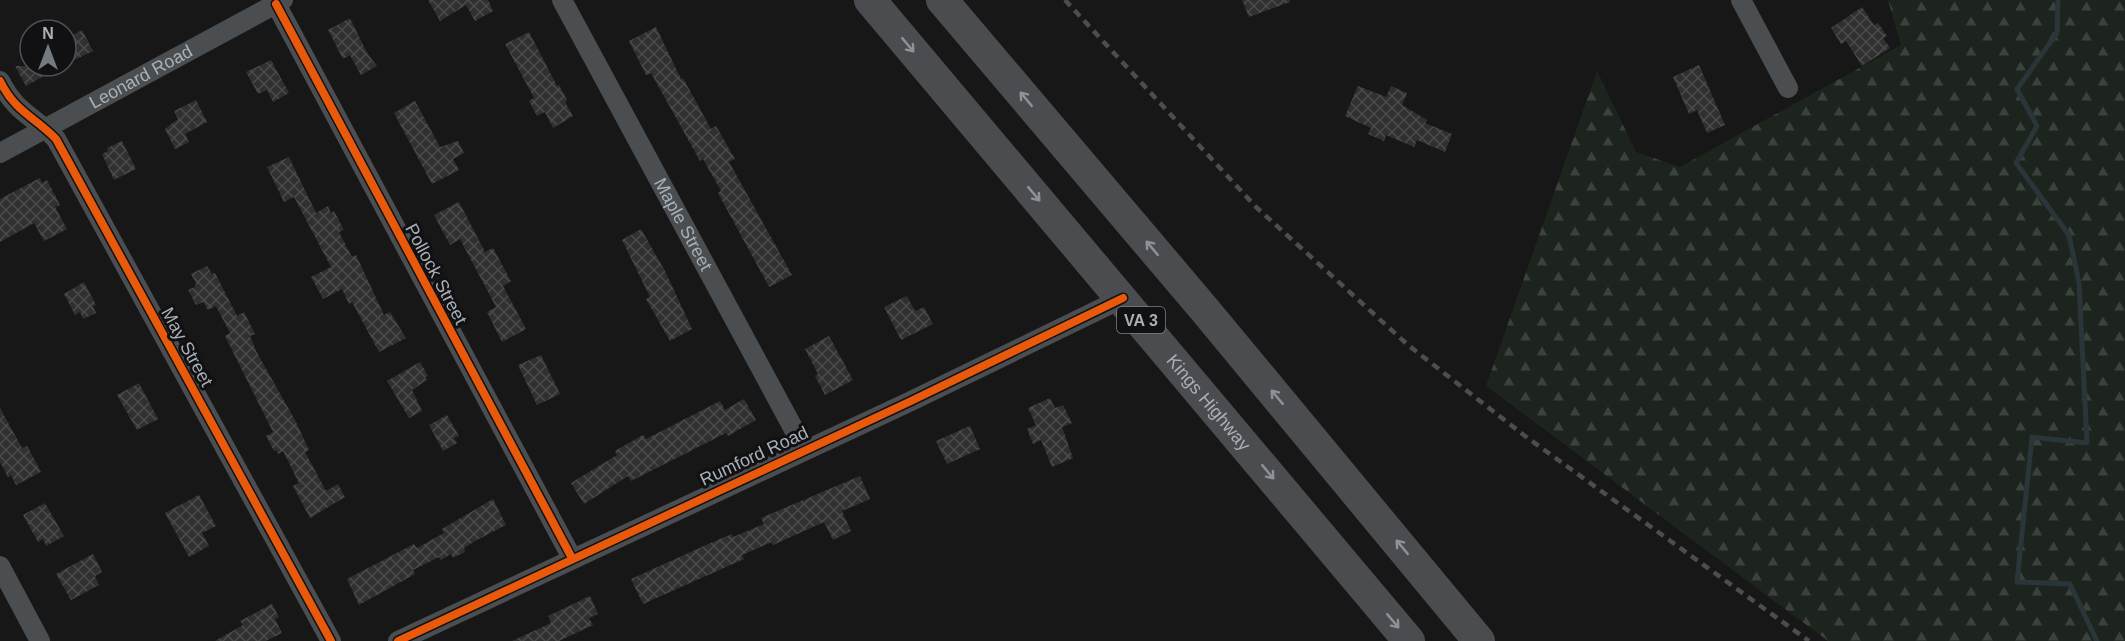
<svg xmlns="http://www.w3.org/2000/svg" width="2125" height="641" viewBox="0 0 2125 641" font-family="Helvetica,sans-serif">
<style>
.forest{fill:url(#forest-firs)}
.lines{fill:none;stroke-linecap:round;stroke-linejoin:round}
.stream{stroke:#2a3539;stroke-width:5}
.building{fill:url(#building-cross-hatch)}
.minor{stroke:#4b4e50;stroke-width:20}
.trunk{stroke:#4b4c4f;stroke-width:32}
.rail{stroke:#4b4d4f;stroke-width:4.5;stroke-dasharray:8 6;stroke-linecap:butt}
.cycleway-casing{stroke:#111113;stroke-width:11}
.cycleway{stroke:#e8590c;stroke-width:8}
.oneway{stroke:#8c9298}
.labels{text-anchor:middle;dominant-baseline:central;stroke-width:6;stroke-linejoin:round;paint-order:stroke}
.shield{fill:#111113;stroke:#7b8086;stroke-width:1.5}
.shield-label{font-size:16px;font-weight:bold;fill:#a8b0b8}
.street-label{font-size:18px;fill:#a8b0b8;stroke:#111113}
</style>
<defs>
<pattern id="forest-firs" width="22" height="20" patternUnits="userSpaceOnUse" patternTransform="scale(1.5)"><rect width="22" height="20" fill="#1d241d"/><path d="M5 1l3.5 6h-7zM16 11l3.5 6h-7z" fill="#3b413c"/></pattern>
<pattern id="building-cross-hatch" width="8" height="8" patternUnits="userSpaceOnUse" patternTransform="scale(1.5)"><rect width="8" height="8" fill="#303031"/><path d="M0 0l8 8M0 8l8-8" fill="none" stroke="#4b4b4d"/></pattern>
</defs>
<rect width="100%" height="100%" fill="#171717"/>
<polygon class="forest" points="1888,0 2125,0 2125,641 1828,641 1486,386 1597,71 1636,152 1680,167 1901,45"/>
<g class="lines">
<polyline class="stream" points="2058,0 2057,33 2017,89 2037,126 2016,163 2069,235 2079,283 2087,443 2032,437 2017,582 2070,584 2097,641"/>
</g>
<g class="building">
<polygon points="428,0 488,0 493,11 475,21 466,5 440,21"/>
<polygon points="1242,0 1290,0 1290,2 1249,17"/>
<polygon points="1862,7 1874,25 1878,23 1887,36 1883,38 1890,48 1862,66 1846,41 1841,44 1831,28"/>
<polygon points="350,18 367,53 377,66 361,75 350,55 343,59 328,30"/>
<polygon points="656,27 681,79 683,78 711,129 716,126 735,159 729,162 792,275 769,287 718,193 721,191 703,159 700,161 651,73 646,75 629,41"/>
<polygon points="82,30 93,51 66,64 66,39"/>
<polygon points="529,32 557,86 559,85 567,100 565,102 573,116 553,128 545,112 537,116 529,101 534,98 505,44"/>
<polygon points="271,60 289,93 273,102 267,90 258,94 246,72"/>
<polygon points="1699,65 1725,125 1707,133 1697,110 1689,114 1673,77"/>
<polygon points="15,66 61,66 26,86"/>
<polygon points="1358,86 1386,97 1391,86 1407,93 1402,105 1427,120 1425,123 1452,134 1445,152 1417,140 1414,147 1386,135 1384,141 1368,134 1371,128 1345,116"/>
<polygon points="196,100 207,122 185,134 189,142 175,149 165,129 178,119 174,111"/>
<polygon points="415,101 440,147 458,141 464,153 453,159 459,170 432,184 394,113"/>
<polygon points="122,141 136,169 114,180 102,154 108,151 107,148"/>
<polygon points="289,157 316,213 328,206 331,213 334,211 344,230 339,232 352,257 356,255 384,315 390,312 406,338 379,352 352,302 349,304 342,289 323,299 311,277 331,267 294,197 284,202 267,167"/>
<polygon points="40,178 42,183 47,180 60,205 55,207 67,229 44,241 34,223 0,242 0,199"/>
<polygon points="459,202 485,252 493,248 511,281 503,286 526,329 502,342 487,312 496,307 460,239 450,245 434,215"/>
<polygon points="641,229 665,271 692,329 670,341 646,299 650,297 622,240"/>
<polygon points="207,266 212,274 215,273 237,316 244,312 255,334 250,336 256,351 296,422 309,450 305,452 326,491 338,484 345,497 310,518 293,486 299,483 283,451 278,454 276,450 274,451 266,436 273,432 225,336 230,333 216,306 208,310 203,302 196,305 188,290 195,287 196,283 191,274"/>
<polygon points="84,282 96,305 93,306 96,313 83,319 80,312 75,315 64,294"/>
<polygon points="907,296 915,311 924,307 933,324 901,340 884,307"/>
<polygon points="829,336 853,380 825,395 815,376 818,374 805,349"/>
<polygon points="541,355 560,394 537,405 518,365"/>
<polygon points="420,362 428,376 425,377 427,380 412,390 422,411 409,418 387,381"/>
<polygon points="139,383 158,419 137,430 117,395"/>
<polygon points="1050,398 1055,408 1063,405 1072,423 1062,427 1073,458 1052,467 1041,440 1033,444 1027,429 1036,425 1028,408"/>
<polygon points="744,399 756,420 728,436 726,433 631,481 628,476 584,504 571,483 617,455 615,451 643,435 646,439 720,401 725,410"/>
<polygon points="0,408 22,448 27,446 41,472 16,485 11,475 8,477 0,462"/>
<polygon points="447,415 459,436 454,438 457,443 443,451 429,425"/>
<polygon points="970,426 980,449 947,464 936,441"/>
<polygon points="860,476 870,499 842,511 851,531 833,540 824,522 773,545 772,542 742,555 744,559 643,604 631,579 715,541 732,534 733,537 764,524 761,518"/>
<polygon points="199,495 216,526 202,533 209,546 189,557 165,513"/>
<polygon points="493,499 506,525 475,541 464,548 465,552 453,558 451,554 441,560 439,557 413,570 415,574 359,605 347,579 414,544 417,548 444,533 442,529"/>
<polygon points="45,503 64,536 46,546 43,539 38,542 23,515"/>
<polygon points="93,554 102,572 95,576 99,585 71,600 56,574"/>
<polygon points="590,596 598,614 589,618 593,625 559,641 512,641 551,623 548,616"/>
<polygon points="272,604 279,617 275,619 282,633 266,641 215,641 243,625 240,621"/>
</g>
<g class="lines">
<g class="minor">
<path id="s1" d="M562,0L805,450"/>
<polyline points="1741,0 1788,88"/>
<polyline points="276,4 572,558"/>
<path d="M0,81C16,113 34,116 56,139L331,641"/>
<path id="s2" d="M0,153L283,0"/>
<polyline points="0,566 40,641"/>
<polyline points="398,641 909,402 1123,298"/>
</g>
<g class="trunk">
<path id="s3" d="M870,0L1409,641"/>
<polyline points="942,0 1204,309 1479,641"/>
</g>
<polyline class="rail" points="1065,0 1256,207 1408,345 1525,436 1809,641"/>
<defs>
<g id="cycleway">
<polyline points="276,4 572,558"/>
<path d="M0,81C16,113 34,116 56,139L331,641"/>
<polyline points="398,641 909,402 1123,298"/>
</g>
</defs>
<use href="#cycleway" class="cycleway-casing"/>
<use href="#cycleway" class="cycleway"/>
</g>
<defs><path id="oneway-shaft" d="M-6 0H5M1.5-3L5.5 0L1.5 3" fill="none" stroke-width="1.6" stroke-linecap="round" stroke-linejoin="round" transform="scale(1.5)"/></defs>
<g class="oneway">
<use href="#oneway-shaft" transform="translate(908 45) rotate(50)"/>
<use href="#oneway-shaft" transform="translate(1026 99) rotate(-130)"/>
<use href="#oneway-shaft" transform="translate(1034 194) rotate(50)"/>
<use href="#oneway-shaft" transform="translate(1152 248) rotate(-130)"/>
<use href="#oneway-shaft" transform="translate(1277 397) rotate(-130)"/>
<use href="#oneway-shaft" transform="translate(1268 472) rotate(50)"/>
<use href="#oneway-shaft" transform="translate(1402 547) rotate(-130)"/>
<use href="#oneway-shaft" transform="translate(1393 621) rotate(50)"/>
</g>
<g class="labels">
<rect class="shield" x="1117" y="307" width="48" height="26" rx="4.5"/>
<g class="shield-label">
<text x="1141" y="320">VA 3</text>
</g>
<g class="street-label">
<text stroke="none"><textPath href="#s2" startOffset="160">Leonard Road</textPath></text>
<text stroke="none"><textPath href="#s1" startOffset="255">Maple Street</textPath></text>
<text transform="translate(436 274) rotate(62)">Pollock Street</text>
<text transform="translate(187 347) rotate(61)">May Street</text>
<text stroke="none"><textPath href="#s3" startOffset="526">Kings Highway</textPath></text>
<text transform="translate(754 456) rotate(-25)">Rumford Road</text>
</g>
</g>
<g transform="translate(48 48)"><circle r="28" fill="#111113" stroke="#4d5155" stroke-width="1.5"/>
<path d="M0-4.5L10 22L0 15L-10 22Z" fill="#757a80"/>
<text y="-9" font-size="16" font-weight="bold" text-anchor="middle" fill="#a8b0b8">N</text>
</g>
</svg>
